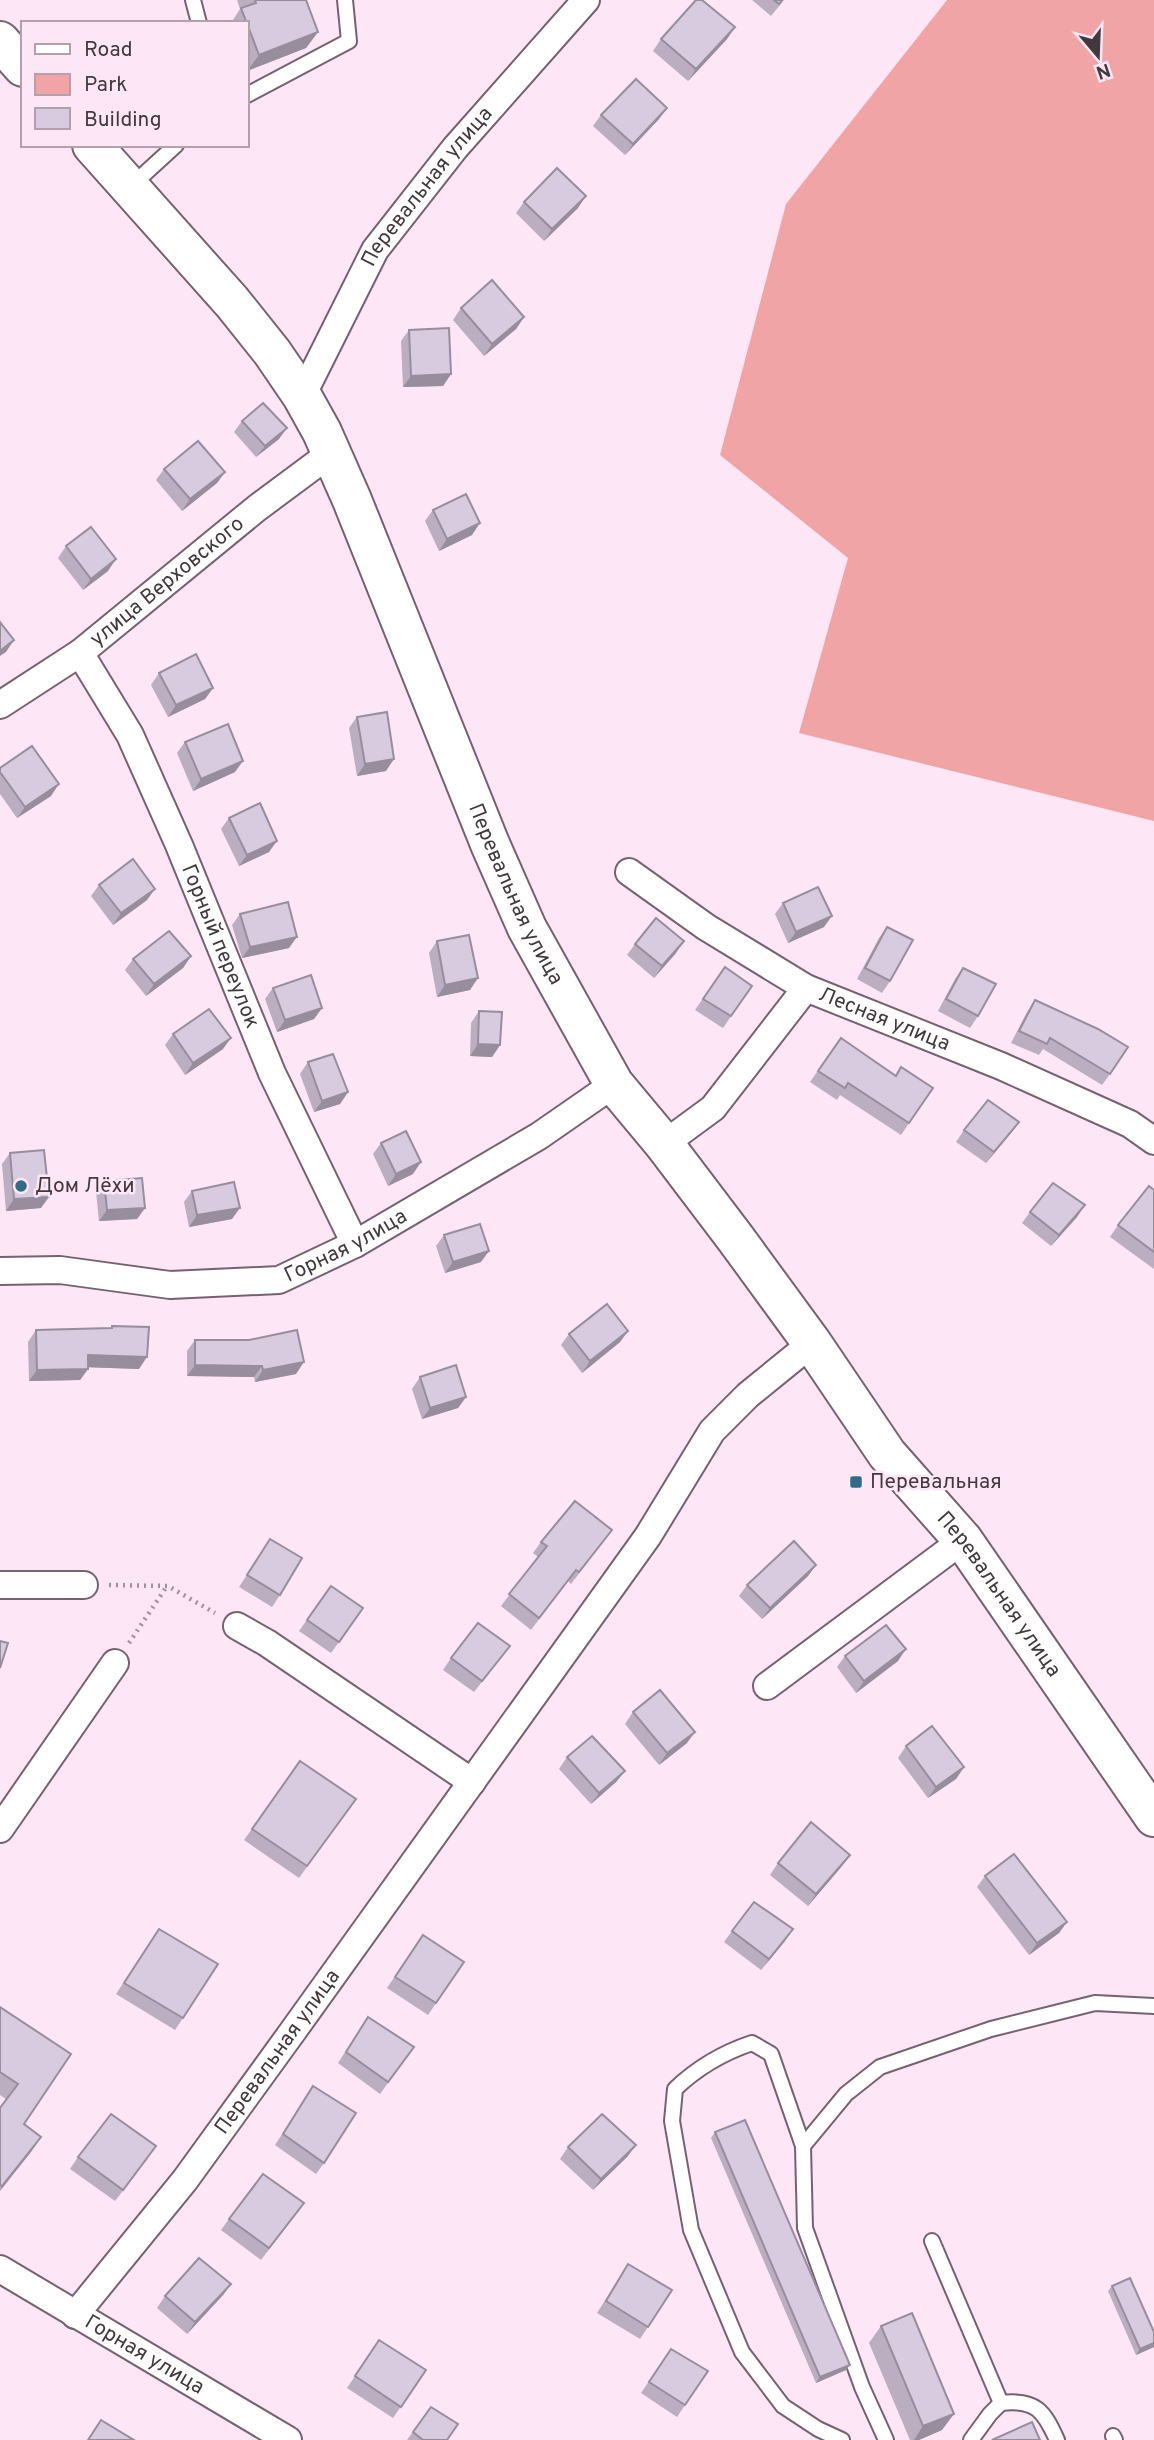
<svg xmlns="http://www.w3.org/2000/svg" width="1154" height="2440" viewBox="0 0 1154 2440" font-family="Overpass,sans-serif">
<style>
.green{fill:#f1a4a5}
.lines{fill:none;stroke-linecap:round;stroke-linejoin:round}
.service-casing{stroke:#756270;stroke-width:18}
.minor-casing{stroke:#756270;stroke-width:30}
.trunk-casing{stroke:#756270;stroke-width:42}
.path{stroke:#a0909b;stroke-width:4.5;stroke-dasharray:2 5;stroke-linecap:butt}
.service{stroke:#fff;stroke-width:14}
.minor{stroke:#fff;stroke-width:26}
.trunk{stroke:#fff;stroke-width:38}
.wall{fill:#baaec0}
.shaded-wall{fill:#978d9c}
.building{fill:#d8cadf;stroke:#978d9c;stroke-width:2}
.poi-dot{fill:#326b85;stroke:#fde6f6;stroke-width:2.5}
.labels{text-anchor:middle;dominant-baseline:central;stroke-width:5;stroke-linejoin:round;paint-order:stroke}
.street-label{font-size:21px;fill:#42393f;stroke:#fde6f6}
.poi-label{font-size:21px;fill:#42393f;stroke:#fde6f6;text-anchor:start}
</style>
<rect width="100%" height="100%" fill="#fde6f6"/>
<polygon class="green" points="947,0 1154,0 1154,821 799,733 848,558 720,455 786,204"/>
<g class="lines">
<defs>
<g id="service">
<polyline points="193,0 199,23"/>
<polyline points="247,95 349,41 345,0"/>
<polyline points="130,187 176,145"/>
<path d="M803,2146L771,2054L752,2043C722,2053 698,2067 675,2089L672,2121L691,2230L742,2352L783,2406L818,2429L842,2440"/>
<polyline points="932,2241 1001,2403 990,2414 971,2440"/>
<path d="M1001,2403C1036,2399 1044,2411 1057,2440"/>
<polyline points="1113,2436 1115,2440"/>
<polyline points="886,2440 862,2387 805,2228 803,2146 846,2094 880,2067 991,2029 1095,2003 1154,2006"/>
</g>
<g id="minor">
<path id="s1" d="M302,396L375,250L455,148L586,0"/>
<path id="s2" d="M80,653L130,735L179,845L272,1073L355,1244"/>
<path id="s3" d="M0,705L80,653L257,508L331,453"/>
<path id="s4" d="M629,872L706,927L806,988L1001,1066L1130,1124L1154,1141"/>
<polyline points="664,1144 713,1108 806,988"/>
<path id="s5" d="M0,1271L60,1270L170,1285L279,1280L355,1244L539,1136L614,1084"/>
<polyline points="0,1585 84,1585"/>
<polyline points="237,1626 267,1643 472,1782"/>
<polyline points="767,1686 963,1540"/>
<polyline points="0,1829 115,1663"/>
<path id="s6" d="M0,2269L288,2440"/>
<path id="s7" d="M75,2315L185,2180L293,2031L648,1536L712,1431L748,1395L812,1343"/>
</g>
<g id="trunk">
<polyline points="0,41 23,67"/>
<path id="s8" d="M92,145L232,302L272,352L302,396L322,432L352,500L490,844L527,928L614,1084L664,1144L736,1239L812,1343L887,1454L963,1540L1154,1817"/>
</g>
</defs>
<use href="#service" class="service-casing"/>
<use href="#minor" class="minor-casing"/>
<use href="#trunk" class="trunk-casing"/>
<g class="path">
<polyline points="109,1585 168,1586 215,1613"/>
<polyline points="129,1643 167,1586"/>
</g>
<use href="#service" class="service"/>
<use href="#minor" class="minor"/>
<use href="#trunk" class="trunk"/>
</g>
<g class="wall">
<polygon points="237,0 306,0 318,32 306,48 247,71 247,23 231,23 240,9"/>
<polygon points="752,0 784,0 771,16"/>
<polygon points="735,27 727,39 688,81 653,51 661,39"/>
<polygon points="601,115 659,119 625,155 593,126"/>
<polygon points="524,202 578,208 544,241 516,213"/>
<polygon points="461,308 524,317 516,329 484,356 453,320"/>
<polygon points="409,330 451,374 443,386 403,387 401,341"/>
<polygon points="242,421 279,439 256,457 234,432"/>
<polygon points="164,469 225,472 217,483 182,511 156,480"/>
<polygon points="433,510 472,535 439,551 425,521"/>
<polygon points="66,546 108,571 83,590 58,558"/>
<polygon points="159,673 213,688 205,699 168,717 151,685"/>
<polygon points="357,717 386,771 357,776 349,728"/>
<polygon points="185,742 235,772 193,791 177,753"/>
<polygon points="0,768 51,796 17,818 0,794"/>
<polygon points="229,818 269,852 239,866 221,829"/>
<polygon points="99,885 147,900 113,925 91,896"/>
<polygon points="783,903 824,927 788,943 775,914"/>
<polygon points="240,914 289,948 242,958 232,925"/>
<polygon points="887,927 890,981 882,993 857,979 879,938"/>
<polygon points="437,941 470,990 437,997 429,953"/>
<polygon points="635,944 676,953 654,978 627,955"/>
<polygon points="191,956 183,968 146,996 125,970 133,959"/>
<polygon points="725,967 752,986 723,1028 695,1010"/>
<polygon points="963,968 978,1016 970,1028 938,1011 955,979"/>
<polygon points="273,988 322,1008 314,1019 277,1032 265,999"/>
<polygon points="1035,1000 1110,1074 1102,1085 1043,1049 1039,1055 1011,1043 1027,1012"/>
<polygon points="479,1011 500,1045 492,1057 470,1056 471,1023"/>
<polygon points="173,1034 223,1049 185,1075 165,1045"/>
<polygon points="841,1038 895,1075 901,1067 933,1088 901,1135 840,1095 837,1100 810,1082"/>
<polygon points="308,1062 348,1092 340,1104 314,1112 300,1074"/>
<polygon points="964,1130 1011,1133 986,1163 956,1142"/>
<polygon points="381,1143 413,1174 388,1186 373,1154"/>
<polygon points="10,1153 41,1208 6,1211 2,1164"/>
<polygon points="104,1181 145,1208 137,1219 99,1221 96,1192"/>
<polygon points="1154,1190 1154,1269 1110,1237 1118,1225"/>
<polygon points="192,1191 232,1219 189,1227 184,1202"/>
<polygon points="1030,1212 1077,1217 1051,1246 1022,1223"/>
<polygon points="444,1235 481,1262 445,1273 436,1246"/>
<polygon points="112,1326 139,1369 88,1367 88,1369 80,1380 29,1381 28,1342 36,1330 110,1328"/>
<polygon points="628,1331 620,1342 582,1373 561,1345 569,1334"/>
<polygon points="195,1340 296,1374 255,1382 254,1377 187,1376 187,1351"/>
<polygon points="420,1377 466,1397 458,1408 422,1419 412,1389"/>
<polygon points="270,1539 280,1595 272,1607 239,1587"/>
<polygon points="604,1541 571,1584 568,1581 531,1630 501,1606 538,1557 533,1553 541,1542"/>
<polygon points="816,1565 808,1576 762,1619 739,1596 747,1585"/>
<polygon points="331,1586 363,1608 331,1653 299,1631"/>
<polygon points="510,1646 474,1692 443,1670 451,1658"/>
<polygon points="845,1656 898,1661 856,1693 837,1667"/>
<polygon points="633,1712 687,1743 659,1765 625,1724"/>
<polygon points="906,1746 964,1767 956,1779 928,1798 898,1758"/>
<polygon points="567,1757 625,1771 616,1782 591,1804 559,1769"/>
<polygon points="300,1761 356,1799 299,1878 244,1840"/>
<polygon points="778,1863 842,1866 808,1906 770,1875"/>
<polygon points="985,1876 1067,1922 1059,1933 1029,1955 977,1887"/>
<polygon points="159,1929 183,2018 175,2030 116,1994"/>
<polygon points="732,1931 785,1941 761,1970 724,1942"/>
<polygon points="423,1935 464,1962 428,2015 387,1988"/>
<polygon points="0,2007 71,2054 24,2124 41,2137 0,2191 0,2108 6,2099 0,2095"/>
<polygon points="368,2017 414,2047 380,2094 338,2063"/>
<polygon points="313,2086 324,2163 316,2174 275,2145"/>
<polygon points="715,2132 850,2365 846,2370 816,2383 711,2138"/>
<polygon points="568,2147 628,2156 593,2190 560,2159"/>
<polygon points="78,2157 148,2158 115,2201 70,2169"/>
<polygon points="304,2203 261,2260 221,2230 229,2219"/>
<polygon points="628,2264 648,2327 640,2339 597,2313"/>
<polygon points="231,2284 223,2295 187,2334 157,2308 165,2296"/>
<polygon points="1112,2286 1154,2332 1154,2347 1136,2355 1108,2291"/>
<polygon points="881,2326 942,2430 919,2440 910,2440 869,2343"/>
<polygon points="379,2340 426,2370 393,2418 347,2388"/>
<polygon points="671,2349 708,2371 677,2417 641,2393"/>
<polygon points="431,2407 447,2440 407,2440"/>
</g>
<g class="shaded-wall">
<polygon points="735,27 727,39 688,81 696,69"/>
<polygon points="318,32 306,48 247,71 259,55"/>
<polygon points="667,108 659,119 625,155 633,144"/>
<polygon points="586,196 578,208 544,241 552,229"/>
<polygon points="524,317 516,329 484,356 492,344"/>
<polygon points="451,374 443,386 403,387 411,376"/>
<polygon points="287,428 279,439 256,457 265,446"/>
<polygon points="225,472 217,483 182,511 190,499"/>
<polygon points="480,523 472,535 439,551 447,539"/>
<polygon points="116,559 108,571 83,590 91,579"/>
<polygon points="14,640 6,652 0,656 0,651"/>
<polygon points="213,688 205,699 168,717 176,705"/>
<polygon points="394,759 386,771 357,776 365,764"/>
<polygon points="243,761 235,772 193,791 201,779"/>
<polygon points="59,784 51,796 17,818 25,807"/>
<polygon points="277,841 269,852 239,866 247,855"/>
<polygon points="155,889 147,900 113,925 121,913"/>
<polygon points="832,916 824,927 788,943 796,932"/>
<polygon points="297,937 289,948 242,958 250,947"/>
<polygon points="684,941 676,953 654,978 662,966"/>
<polygon points="191,956 183,968 146,996 154,984"/>
<polygon points="478,978 470,990 437,997 445,985"/>
<polygon points="322,1008 314,1019 277,1032 285,1020"/>
<polygon points="231,1038 223,1049 185,1075 193,1063"/>
<polygon points="478,1044 500,1045 492,1057 470,1056"/>
<polygon points="348,1092 340,1104 314,1112 322,1101"/>
<polygon points="1019,1122 1011,1133 986,1163 994,1152"/>
<polygon points="421,1162 413,1174 388,1186 396,1174"/>
<polygon points="49,1197 41,1208 6,1211 14,1199"/>
<polygon points="1085,1205 1077,1217 1051,1246 1059,1235"/>
<polygon points="145,1208 137,1219 99,1221 107,1210"/>
<polygon points="240,1208 232,1219 189,1227 197,1215"/>
<polygon points="489,1251 481,1262 445,1273 453,1262"/>
<polygon points="628,1331 620,1342 582,1373 590,1361"/>
<polygon points="88,1355 147,1357 139,1369 80,1367"/>
<polygon points="304,1362 296,1374 255,1382 263,1370"/>
<polygon points="195,1365 262,1366 254,1377 187,1376"/>
<polygon points="88,1369 80,1380 29,1381 37,1370"/>
<polygon points="466,1397 458,1408 422,1419 430,1408"/>
<polygon points="816,1565 808,1576 762,1619 770,1608"/>
<polygon points="906,1649 898,1661 856,1693 864,1681"/>
<polygon points="695,1732 687,1743 659,1765 667,1753"/>
<polygon points="964,1767 956,1779 928,1798 936,1787"/>
<polygon points="625,1771 616,1782 591,1804 599,1793"/>
<polygon points="850,1855 842,1866 808,1906 816,1894"/>
<polygon points="1067,1922 1059,1933 1029,1955 1037,1943"/>
<polygon points="793,1929 785,1941 761,1970 769,1959"/>
<polygon points="41,2137 31,2152 0,2191 2,2186"/>
<polygon points="636,2145 628,2156 593,2190 601,2179"/>
<polygon points="231,2284 223,2295 187,2334 195,2322"/>
<polygon points="1154,2343 1154,2347 1136,2355 1140,2349"/>
<polygon points="850,2365 846,2370 816,2383 820,2377"/>
<polygon points="954,2414 942,2430 919,2440 914,2440 923,2426"/>
</g>
<g class="building">
<polygon points="255,0 306,0 318,32 259,55 241,8 256,3"/>
<polygon points="696,0 702,0 735,27 696,69 661,39"/>
<polygon points="774,0 782,0 779,4"/>
<polygon points="636,79 667,108 633,144 601,115"/>
<polygon points="557,168 586,196 552,229 524,202"/>
<polygon points="492,280 524,317 492,344 461,308"/>
<polygon points="449,328 451,374 411,376 409,330"/>
<polygon points="263,403 287,428 265,446 242,421"/>
<polygon points="198,441 225,472 190,499 164,469"/>
<polygon points="466,494 480,523 447,539 433,510"/>
<polygon points="91,527 116,559 91,579 66,546"/>
<polygon points="0,622 14,640 0,651"/>
<polygon points="196,654 213,688 176,705 159,673"/>
<polygon points="387,712 394,759 365,764 357,717"/>
<polygon points="228,724 243,761 201,779 185,742"/>
<polygon points="32,746 59,784 25,807 0,772 0,768"/>
<polygon points="260,803 277,841 247,855 229,818"/>
<polygon points="133,859 155,889 121,913 99,885"/>
<polygon points="818,887 832,916 796,932 783,903"/>
<polygon points="288,902 297,937 250,947 240,914"/>
<polygon points="656,918 684,941 662,966 635,944"/>
<polygon points="887,927 913,940 890,981 865,968"/>
<polygon points="169,931 191,956 154,984 133,959"/>
<polygon points="469,935 478,978 445,985 437,941"/>
<polygon points="725,967 752,986 731,1016 703,999"/>
<polygon points="963,968 996,984 978,1016 946,999"/>
<polygon points="311,975 322,1008 285,1020 273,988"/>
<polygon points="1035,1000 1098,1029 1128,1047 1110,1074 1050,1038 1047,1044 1019,1031"/>
<polygon points="209,1009 231,1038 193,1063 173,1034"/>
<polygon points="479,1011 502,1012 500,1045 478,1044"/>
<polygon points="841,1038 896,1076 901,1067 933,1088 909,1123 848,1083 845,1088 818,1071"/>
<polygon points="333,1054 348,1092 322,1101 308,1062"/>
<polygon points="988,1100 1019,1122 994,1152 964,1130"/>
<polygon points="406,1131 421,1162 396,1174 381,1143"/>
<polygon points="44,1150 49,1197 14,1199 10,1153"/>
<polygon points="142,1178 145,1208 107,1210 104,1181"/>
<polygon points="234,1182 240,1208 197,1215 192,1191"/>
<polygon points="1053,1183 1085,1205 1059,1235 1030,1212"/>
<polygon points="1149,1186 1154,1190 1154,1252 1118,1225"/>
<polygon points="480,1224 489,1251 453,1262 444,1235"/>
<polygon points="607,1304 628,1331 590,1361 569,1334"/>
<polygon points="112,1326 149,1327 147,1357 88,1355 88,1369 37,1370 36,1330 112,1328"/>
<polygon points="297,1330 304,1362 263,1370 262,1366 195,1365 195,1340 249,1340"/>
<polygon points="456,1365 466,1397 430,1408 420,1377"/>
<polygon points="575,1501 612,1530 579,1572 576,1570 539,1618 509,1594 547,1546 541,1542"/>
<polygon points="270,1539 302,1558 280,1595 247,1575"/>
<polygon points="794,1541 816,1565 770,1608 747,1585"/>
<polygon points="331,1586 363,1608 339,1642 307,1620"/>
<polygon points="478,1623 510,1646 482,1681 451,1658"/>
<polygon points="886,1625 906,1649 864,1681 845,1656"/>
<polygon points="0,1641 8,1643 0,1668"/>
<polygon points="660,1690 695,1732 667,1753 633,1712"/>
<polygon points="932,1726 964,1767 936,1787 906,1746"/>
<polygon points="592,1736 625,1771 599,1793 567,1757"/>
<polygon points="300,1761 356,1799 307,1866 252,1829"/>
<polygon points="811,1822 850,1855 816,1894 778,1863"/>
<polygon points="1014,1854 1067,1922 1037,1943 985,1876"/>
<polygon points="754,1902 793,1929 769,1959 732,1931"/>
<polygon points="159,1929 218,1964 183,2018 124,1983"/>
<polygon points="423,1935 464,1962 436,2003 395,1977"/>
<polygon points="0,2007 71,2054 24,2124 41,2137 2,2186 0,2185 0,2108 18,2084 0,2072"/>
<polygon points="368,2017 414,2047 388,2082 346,2052"/>
<polygon points="313,2086 356,2113 324,2163 283,2134"/>
<polygon points="111,2114 156,2146 123,2190 78,2157"/>
<polygon points="602,2114 636,2145 601,2179 568,2147"/>
<polygon points="745,2120 850,2365 820,2377 715,2132"/>
<polygon points="263,2174 304,2203 269,2248 229,2219"/>
<polygon points="199,2258 231,2284 195,2322 165,2296"/>
<polygon points="628,2264 672,2290 648,2327 606,2301"/>
<polygon points="1130,2278 1154,2332 1154,2343 1140,2349 1112,2286"/>
<polygon points="912,2313 954,2414 923,2426 881,2326"/>
<polygon points="379,2340 426,2370 401,2407 355,2376"/>
<polygon points="671,2349 708,2371 685,2405 649,2382"/>
<polygon points="431,2407 458,2424 447,2440 423,2440 413,2432"/>
<polygon points="101,2420 134,2440 88,2440"/>
<polygon points="1032,2422 1040,2440 992,2440"/>
</g>
<g class="poi-dot">
<circle cx="21" cy="1186" r="7"/>
<rect x="849" y="1475" width="14" height="14" rx="3.5"/>
</g>
<g class="labels">
<g class="street-label">
<text stroke="none"><textPath href="#s1" startOffset="245">Перевальная улица</textPath></text>
<text stroke="none"><textPath href="#s3" startOffset="208">улица Верховского</textPath></text>
<text stroke="none"><textPath href="#s8" startOffset="870">Перевальная улица</textPath></text>
<text stroke="none"><textPath href="#s2" startOffset="326">Горный переулок</textPath></text>
<text stroke="none"><textPath href="#s4" startOffset="296">Лесная улица</textPath></text>
<text stroke="none"><textPath href="#s5" startOffset="355">Горная улица</textPath></text>
<text stroke="none"><textPath href="#s8" startOffset="1724">Перевальная улица</textPath></text>
<text stroke="none"><textPath href="#s7" startOffset="332">Перевальная улица</textPath></text>
<text stroke="none"><textPath href="#s6" startOffset="168">Горная улица</textPath></text>
</g>
<g class="poi-label">
<text x="35" y="1186">Дом Лёхи</text>
<text x="870" y="1482">Перевальная</text>
</g>
</g>
<rect x="21" y="21" width="228" height="126" fill="#fde6f6" stroke="#b2a1ad" stroke-width="2"/>
<rect x="35" y="44" width="35" height="10" fill="#ffffff" stroke="#b2a1ad" stroke-width="2"/>
<text x="84" y="56" font-size="21" fill="#42393f">Road</text>
<rect x="35" y="74" width="35" height="21" fill="#f1a4a5" stroke="#b2a1ad" stroke-width="2"/>
<text x="84" y="91" font-size="21" fill="#42393f">Park</text>
<rect x="35" y="108" width="35" height="21" fill="#d8cadf" stroke="#b2a1ad" stroke-width="2"/>
<text x="84" y="126" font-size="21" fill="#42393f">Building</text>
<g transform="translate(1098 56) rotate(161)" stroke="#fde6f6" stroke-width="5" paint-order="stroke">
<path d="M0-5L12 26L0 18L-12 26Z" fill="#42393f"/>
<text y="-10" font-size="19" font-weight="bold" text-anchor="middle" fill="#42393f">N</text>
</g>
</svg>
